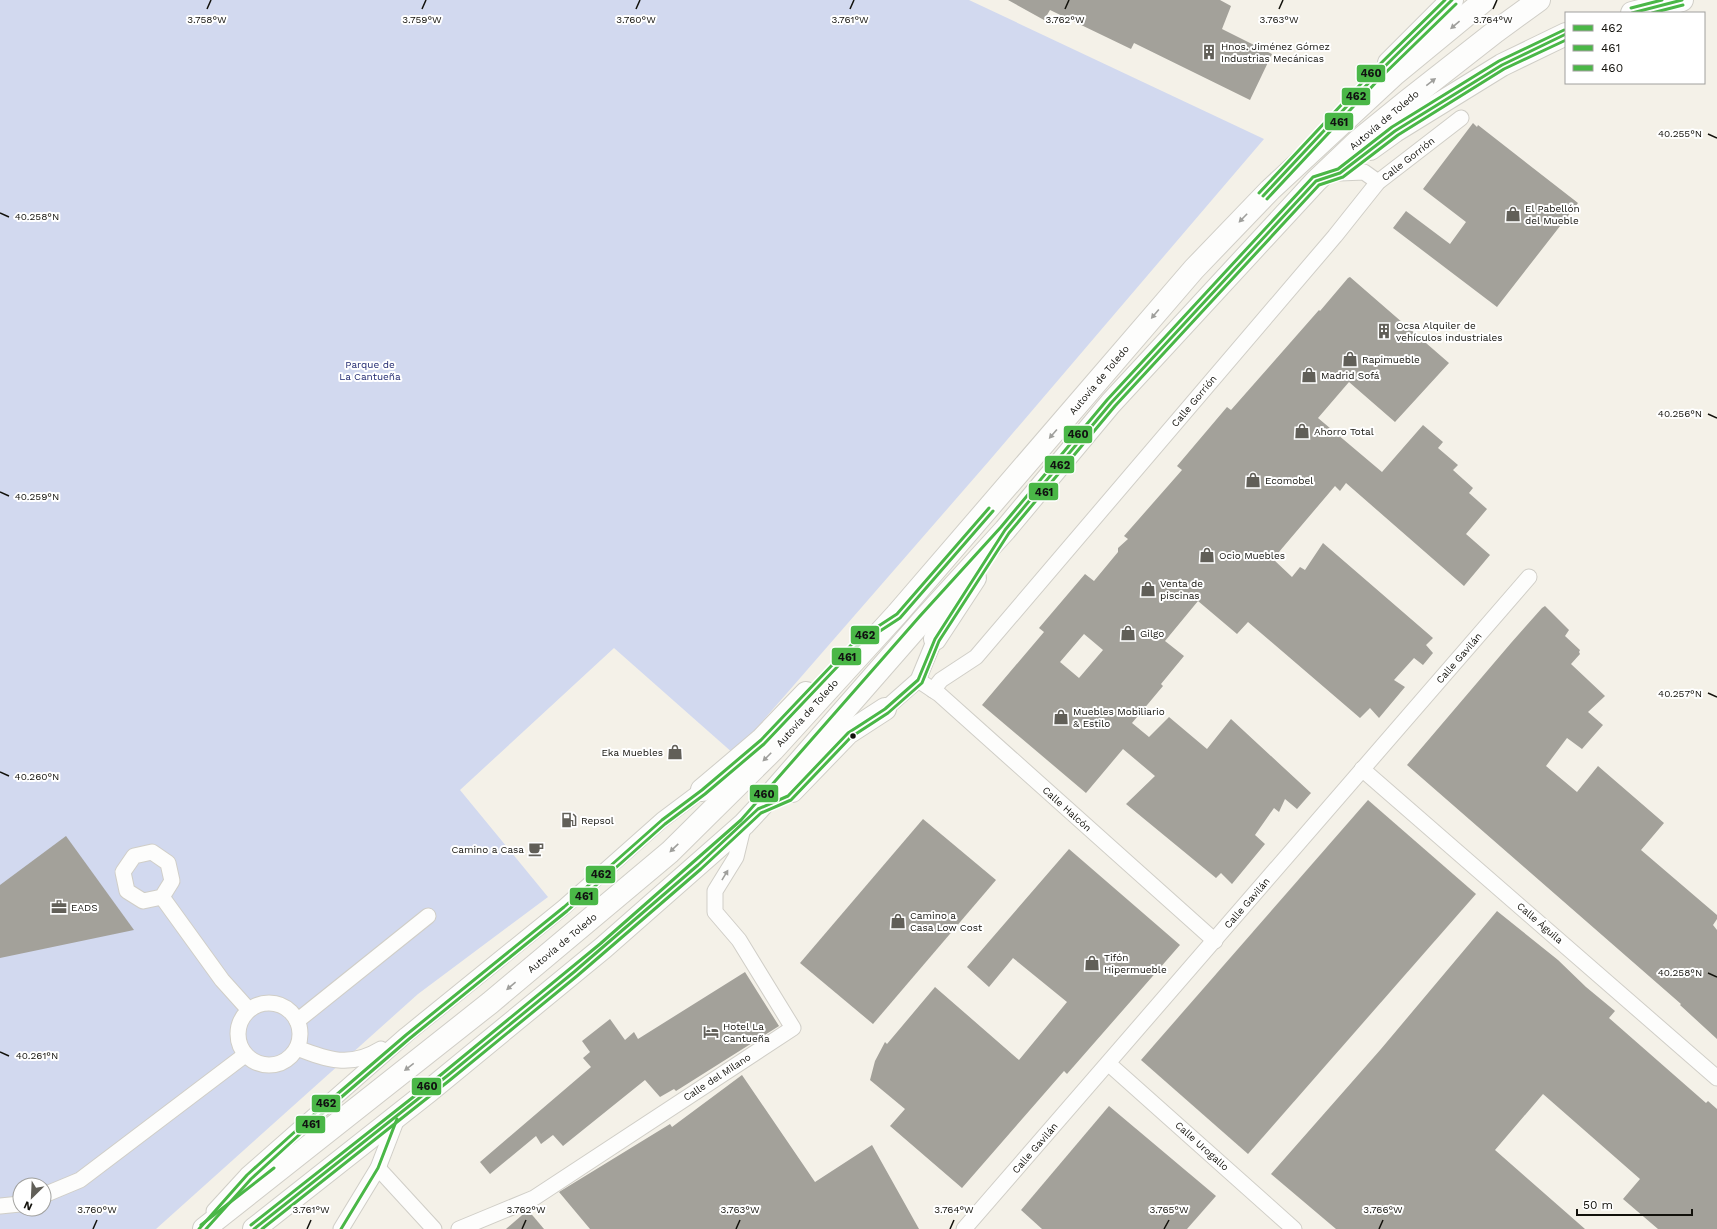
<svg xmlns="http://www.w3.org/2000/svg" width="1717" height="1229" viewBox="0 0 1717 1229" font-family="'Work Sans',sans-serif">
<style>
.green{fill:#d2d9ef;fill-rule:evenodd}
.building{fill:#a3a19a;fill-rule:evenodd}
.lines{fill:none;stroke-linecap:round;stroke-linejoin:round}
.minor-casing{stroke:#d0cec7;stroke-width:17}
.motorway-casing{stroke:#d0cec7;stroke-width:24}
.minor{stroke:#fdfdfc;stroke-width:15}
.motorway{stroke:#fdfdfc;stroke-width:22}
.bus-1-casing{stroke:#fff;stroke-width:6}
.bus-2-casing{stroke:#fff;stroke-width:6}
.bus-3-casing{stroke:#fff;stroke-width:6}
.bus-1{stroke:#4ab747;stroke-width:3}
.bus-2{stroke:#4ab747;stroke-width:3}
.bus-3{stroke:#4ab747;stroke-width:3}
.oneway{fill:#9f9f9c}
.ticks{fill:none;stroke:#12110b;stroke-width:1.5}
.bus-dot{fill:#12110b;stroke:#fff;stroke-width:1.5}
.labels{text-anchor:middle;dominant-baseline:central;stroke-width:4;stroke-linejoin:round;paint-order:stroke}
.poi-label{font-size:10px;fill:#12110b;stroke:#fff;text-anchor:start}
.street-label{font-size:10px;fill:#12110b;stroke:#fff}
.park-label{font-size:10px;fill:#21296f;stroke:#fff}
.ticks-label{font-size:10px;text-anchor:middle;fill:#12110b;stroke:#fff;stroke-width:4;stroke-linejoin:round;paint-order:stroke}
.line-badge{stroke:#fff;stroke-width:1.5}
.pale-badge-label{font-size:11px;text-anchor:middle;font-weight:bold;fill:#111}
</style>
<rect width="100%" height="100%" fill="#f4f1e8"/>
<path class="green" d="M0,0H969L1264,139L989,461L734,754L614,648L460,790L548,897L418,994L156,1229H0ZM20,1185H44V1209H20Z"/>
<g class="building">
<polygon points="1008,0 1220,0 1231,6 1222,29 1272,54 1250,100 1134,43 1131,49 1050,10 1044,20"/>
<polygon points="1473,123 1477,127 1478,125 1578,203 1497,307 1393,228 1406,211 1450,244 1466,222 1423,189"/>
<path d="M1350,277L1449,363L1395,422L1349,382L1318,418L1382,472L1423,425L1443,442L1438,448L1458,465L1453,470L1473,488L1469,493L1487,509L1466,534L1490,555L1464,586L1346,483L1340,491L1335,486L1273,559L1292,577L1300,567L1305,570L1323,543L1433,638L1426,645L1433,653L1423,665L1414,658L1394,680L1405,687L1379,718L1370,708L1360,718L1248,622L1237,634L1198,601L1165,641L1184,656L1161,684L1163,686L1132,723L1149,737L1169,717L1207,749L1231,719L1311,793L1297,809L1285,799L1279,812L1274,808L1255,835L1265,844L1232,884L1221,873L1216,878L1126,804L1155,776L1123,749L1086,793L982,705L1044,632L1039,628L1085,574L1094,581L1118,552V548L1128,539L1124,536L1182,470L1177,466L1227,407L1231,410L1319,310L1320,311L1348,278ZM1084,634L1103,650L1079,678L1060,662Z"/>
<polygon points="1545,606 1569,630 1565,636 1580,650 1579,652 1580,654 1571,664 1605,696 1588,712 1603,725 1582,749 1567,738 1546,766 1577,792 1598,766 1664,823 1641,850 1717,915 1717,919 1713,925 1717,930 1717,1039 1680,1005 1681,1004 1407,765 1511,643 1542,608"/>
<polygon points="1368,800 1476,894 1248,1154 1141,1060"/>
<polygon points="923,819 996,880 873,1024 800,963"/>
<polygon points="66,836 134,930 0,958 0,885"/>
<polygon points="1069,849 1180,945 1067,1074 1064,1071 962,1188 890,1126 905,1109 870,1080 875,1061 885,1042 887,1044 935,987 1019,1060 1067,1002 1013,958 989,987 967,967"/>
<polygon points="1497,911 1558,960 1586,987 1615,1011 1609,1018 1706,1103 1708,1101 1717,1109 1717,1229 1658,1229 1623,1199 1640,1179 1543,1094 1495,1150 1585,1229 1336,1229 1271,1174 1381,1049"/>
<polygon points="745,972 779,1026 676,1091 674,1089 660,1097 645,1080 563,1146 553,1135 541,1144 536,1136 490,1174 480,1162 591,1067 583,1058 590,1052 582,1041 610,1019 625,1040 634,1032 638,1039"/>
<polygon points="742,1075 815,1182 872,1145 919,1229 590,1229 559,1192 670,1124 672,1127"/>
<polygon points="1109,1106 1216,1196 1187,1229 1042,1229 1021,1210"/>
<polygon points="528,1210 544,1229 506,1229"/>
</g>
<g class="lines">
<defs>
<g id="minor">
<polyline points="1340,173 1364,172 1378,182"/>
<polyline points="918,680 939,694 1215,941"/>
<polyline points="933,690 941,680 976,657 1335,236 1378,182 1461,118"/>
<polyline points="885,709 918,680 935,639"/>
<polyline points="1362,769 1717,1078"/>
<polygon points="152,852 168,863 172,881 162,897 143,901 127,891 123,872 134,856"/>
<polyline points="162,897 222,980 249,1010"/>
<circle cx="269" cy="1034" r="31"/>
<polyline points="297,1021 428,916"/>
<path d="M297,1048C328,1060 350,1068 381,1049"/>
<polyline points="1109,1064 1294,1229"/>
<polyline points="378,1168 434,1229"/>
<polyline points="44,1195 80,1180 245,1055"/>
<polyline points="0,1206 20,1204"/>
<polyline points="214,1211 247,1175 406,1035 564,907 662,820 702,790"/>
<polyline points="341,1229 378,1168 398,1116"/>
<polyline points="459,1229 534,1198 793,1028 739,940 715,912 715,891 736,857 744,824"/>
<polyline points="964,1229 1529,577"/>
</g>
<g id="motorway">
<polyline points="1632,13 1682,0"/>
<polyline points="1389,63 1452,0"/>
<polyline points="1370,149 1395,131 1502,65 1566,34"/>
<polyline points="935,639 975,578"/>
<polyline points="702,790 761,740 806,693"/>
<polyline points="792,791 848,733 885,709"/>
<polyline points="204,1229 490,1003 670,852 773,750 897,614 1194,269 1270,190 1395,74 1485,0"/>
<polyline points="254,1229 429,1091 603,948 744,824 758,809 924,619 1005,530 1111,403 1316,181 1359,140 1407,101 1495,32 1539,0"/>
</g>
</defs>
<use href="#minor" class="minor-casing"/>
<use href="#motorway" class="motorway-casing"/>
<use href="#minor" class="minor"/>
<use href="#motorway" class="motorway"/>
<defs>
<g id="bus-1">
<polyline points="1632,13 1682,0"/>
<polyline points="1263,196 1376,75 1452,0"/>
<polyline points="199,1229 247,1175 321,1108 406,1035 564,907 662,820 702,790 761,740 854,642 897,614 989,508"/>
<polyline points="254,1229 447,1076 574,972 698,865 758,809 788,796 848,733 885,709 918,680 935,639 1005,530 1111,403 1316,181 1340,173 1395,131 1502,65 1566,34"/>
<polyline points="341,1229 378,1168 397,1119"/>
</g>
<g id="bus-2">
<polyline points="1652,13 1683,5"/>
<polyline points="1267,199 1380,78 1456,4"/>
<polyline points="206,1229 251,1179 324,1112 409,1039 567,911 665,824 705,794 764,744 857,646 900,618 993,511"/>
<polyline points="262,1229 450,1080 577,976 701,869 761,813 791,800 851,737 888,713 922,683 939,641 1009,533 1115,406 1319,185 1343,177 1398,135 1504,69 1566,40"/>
</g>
<g id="bus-3">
<polyline points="1631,8 1662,0"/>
<polyline points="1259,193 1372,72 1445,0"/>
<polyline points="201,1225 274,1168"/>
<polyline points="251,1225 426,1087 600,944 741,820 920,616 1001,527 1107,400 1313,177 1338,169 1392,127 1499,61 1564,30"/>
</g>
</defs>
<use href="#bus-1" class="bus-1-casing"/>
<use href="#bus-2" class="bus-2-casing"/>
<use href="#bus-3" class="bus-3-casing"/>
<use href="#bus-1" class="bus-1"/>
<use href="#bus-2" class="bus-2"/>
<use href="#bus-3" class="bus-3"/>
</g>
<defs><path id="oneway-solid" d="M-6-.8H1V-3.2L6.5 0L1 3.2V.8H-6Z"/></defs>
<g class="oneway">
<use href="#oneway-solid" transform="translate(1455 25) rotate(140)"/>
<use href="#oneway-solid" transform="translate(1431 82) rotate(-38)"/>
<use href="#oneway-solid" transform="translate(1243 218) rotate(134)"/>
<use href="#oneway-solid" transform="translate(1155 314) rotate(130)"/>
<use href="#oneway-solid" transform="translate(1053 434) rotate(131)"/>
<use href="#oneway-solid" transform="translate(767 757) rotate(135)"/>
<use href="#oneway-solid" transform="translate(674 848) rotate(136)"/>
<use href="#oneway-solid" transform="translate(725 875) rotate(-59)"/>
<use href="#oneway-solid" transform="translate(511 986) rotate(140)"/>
<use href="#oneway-solid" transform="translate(409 1067) rotate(142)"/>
</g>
<path class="ticks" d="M207,9L211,0M422,9L426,0M636,9L640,0M850,9L854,0M1065,9L1069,0M1279,9L1283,0M1493,9L1497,0M1708,134L1717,138M0,213L9,217M1708,414L1717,418M0,492L9,496M1708,693L1717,697M0,772L9,776M1708,973L1717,977M0,1052L9,1056M93,1229L97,1220M307,1229L311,1220M522,1229L526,1220M736,1229L740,1220M950,1229L954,1220M1164,1229L1169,1220M1379,1229L1383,1220"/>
<defs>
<symbol id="building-bare" viewBox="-9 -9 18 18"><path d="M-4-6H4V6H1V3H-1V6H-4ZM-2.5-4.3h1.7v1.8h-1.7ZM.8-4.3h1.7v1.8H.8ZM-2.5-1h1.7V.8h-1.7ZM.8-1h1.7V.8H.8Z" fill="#615f58" stroke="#fff" stroke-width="2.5" paint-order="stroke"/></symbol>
<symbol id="shop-bare" viewBox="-9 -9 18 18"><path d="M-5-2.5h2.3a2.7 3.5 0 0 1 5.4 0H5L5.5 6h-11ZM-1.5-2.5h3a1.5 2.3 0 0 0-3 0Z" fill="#615f58" stroke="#fff" stroke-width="2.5" paint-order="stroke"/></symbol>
<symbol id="fuel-bare" viewBox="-9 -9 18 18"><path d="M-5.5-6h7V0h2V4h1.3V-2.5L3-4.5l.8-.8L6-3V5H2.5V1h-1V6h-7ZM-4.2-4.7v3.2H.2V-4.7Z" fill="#615f58" stroke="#fff" stroke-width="2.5" paint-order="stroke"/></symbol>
<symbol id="cafe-bare" viewBox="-9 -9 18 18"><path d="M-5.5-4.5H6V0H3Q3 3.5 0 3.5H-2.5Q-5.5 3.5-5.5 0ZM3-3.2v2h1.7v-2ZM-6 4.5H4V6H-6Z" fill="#615f58" stroke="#fff" stroke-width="2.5" paint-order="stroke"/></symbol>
<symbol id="office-bare" viewBox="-9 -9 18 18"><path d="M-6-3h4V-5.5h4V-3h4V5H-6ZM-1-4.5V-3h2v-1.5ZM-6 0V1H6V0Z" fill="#615f58" stroke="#fff" stroke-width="2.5" paint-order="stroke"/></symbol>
<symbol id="hotel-bare" viewBox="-9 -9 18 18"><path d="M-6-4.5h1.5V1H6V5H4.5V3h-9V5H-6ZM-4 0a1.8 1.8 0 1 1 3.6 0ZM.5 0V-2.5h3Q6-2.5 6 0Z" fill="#615f58" stroke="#fff" stroke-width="2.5" paint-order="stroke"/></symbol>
</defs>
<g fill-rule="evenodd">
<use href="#building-bare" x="1198" y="41" width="22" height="22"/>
<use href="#shop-bare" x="1502" y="203" width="22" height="22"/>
<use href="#building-bare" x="1373" y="320" width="22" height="22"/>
<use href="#shop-bare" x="1339" y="348" width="22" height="22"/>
<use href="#shop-bare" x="1298" y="364" width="22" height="22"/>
<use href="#shop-bare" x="1291" y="420" width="22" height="22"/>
<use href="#shop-bare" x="1242" y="469" width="22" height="22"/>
<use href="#shop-bare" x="1196" y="544" width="22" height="22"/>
<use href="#shop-bare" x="1137" y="578" width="22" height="22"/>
<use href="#shop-bare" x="1117" y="622" width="22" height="22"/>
<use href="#shop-bare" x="1050" y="706" width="22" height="22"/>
<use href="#shop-bare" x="664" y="741" width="22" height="22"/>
<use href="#fuel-bare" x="558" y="809" width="22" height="22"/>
<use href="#cafe-bare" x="525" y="838" width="22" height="22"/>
<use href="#office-bare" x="48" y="896" width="22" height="22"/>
<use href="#shop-bare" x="887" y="910" width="22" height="22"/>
<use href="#shop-bare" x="1081" y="952" width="22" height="22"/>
<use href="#hotel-bare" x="700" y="1021" width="22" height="22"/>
</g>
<circle class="bus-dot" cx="853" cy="736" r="3.5"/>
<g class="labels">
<g class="poi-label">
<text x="1221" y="46">Hnos. Jiménez Gómez<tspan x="1221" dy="12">Industrias Mecánicas</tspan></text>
<text x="1525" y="208">El Pabellón<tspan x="1525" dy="12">del Mueble</tspan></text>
<text x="1396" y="325">Ocsa Alquiler de<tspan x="1396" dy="12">vehículos industriales</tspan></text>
<text x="1362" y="359">Rapimueble</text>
<text x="1321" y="375">Madrid Sofá</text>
<text x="1314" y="431">Ahorro Total</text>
<text x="1265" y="480">Ecomobel</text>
<text x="1219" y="555">Ocio Muebles</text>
<text x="1160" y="583">Venta de<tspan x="1160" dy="12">piscinas</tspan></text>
<text x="1140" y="633">Gilgo</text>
<text x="1073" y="711">Muebles Mobiliario<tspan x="1073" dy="12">&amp; Estilo</tspan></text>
<text x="663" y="752" text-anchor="end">Eka Muebles</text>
<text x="581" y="820">Repsol</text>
<text x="524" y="849" text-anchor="end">Camino a Casa</text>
<text x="71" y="907">EADS</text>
<text x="910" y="915">Camino a<tspan x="910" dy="12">Casa Low Cost</tspan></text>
<text x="1104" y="957">Tifón<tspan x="1104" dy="12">Hipermueble</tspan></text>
<text x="723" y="1026">Hotel La<tspan x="723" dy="12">Cantueña</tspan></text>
</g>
<g class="street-label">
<text transform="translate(1384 120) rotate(-40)">Autovía de Toledo</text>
<text transform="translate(1408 159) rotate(-38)">Calle Gorrión</text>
<text transform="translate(1099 380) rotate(-50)">Autovía de Toledo</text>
<text transform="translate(1194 401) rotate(-50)">Calle Gorrión</text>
<text transform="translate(1459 658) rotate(-49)">Calle Gavilán</text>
<text transform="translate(807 713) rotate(-48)">Autovía de Toledo</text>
<text transform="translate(1067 809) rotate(42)">Calle Halcón</text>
<text transform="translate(1247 903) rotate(-49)">Calle Gavilán</text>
<text transform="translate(1540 923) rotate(41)">Calle Águila</text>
<text transform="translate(562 943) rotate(-40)">Autovía de Toledo</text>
<text transform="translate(717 1077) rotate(-33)">Calle del Milano</text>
<text transform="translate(1202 1146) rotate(42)">Calle Urogallo</text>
<text transform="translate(1035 1148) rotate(-49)">Calle Gavilán</text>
</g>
<g class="park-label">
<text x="370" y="364">Parque de<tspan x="370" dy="12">La Cantueña</tspan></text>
</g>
</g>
<g class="ticks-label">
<text x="207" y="23">3.758°W</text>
<text x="422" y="23">3.759°W</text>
<text x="1279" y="23">3.763°W</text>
<text x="636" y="23">3.760°W</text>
<text x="850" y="23">3.761°W</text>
<text x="1065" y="23">3.762°W</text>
<text x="1493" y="23">3.764°W</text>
<text x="1680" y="137">40.255°N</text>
<text x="37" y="220">40.258°N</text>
<text x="1680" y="417">40.256°N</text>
<text x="37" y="500">40.259°N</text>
<text x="1680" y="697">40.257°N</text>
<text x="37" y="780">40.260°N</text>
<text x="1680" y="976">40.258°N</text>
<text x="37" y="1059">40.261°N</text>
<text x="97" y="1213">3.760°W</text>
<text x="311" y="1213">3.761°W</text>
<text x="526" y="1213">3.762°W</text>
<text x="740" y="1213">3.763°W</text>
<text x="954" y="1213">3.764°W</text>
<text x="1169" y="1213">3.765°W</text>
<text x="1383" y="1213">3.766°W</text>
</g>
<g class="line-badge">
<rect x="1356" y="64" width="30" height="19" rx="4" fill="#4ab747"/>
<rect x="1341" y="87" width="30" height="19" rx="4" fill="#4ab747"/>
<rect x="1324" y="112" width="30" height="19" rx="4" fill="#4ab747"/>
<rect x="1063" y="425" width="30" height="19" rx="4" fill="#4ab747"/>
<rect x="1044" y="455" width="31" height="19" rx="4" fill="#4ab747"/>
<rect x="1028" y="482" width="31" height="19" rx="4" fill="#4ab747"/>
<rect x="850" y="625" width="30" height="20" rx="4" fill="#4ab747"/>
<rect x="831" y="647" width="31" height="19" rx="4" fill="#4ab747"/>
<rect x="749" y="784" width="30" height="19" rx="4" fill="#4ab747"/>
<rect x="585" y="865" width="31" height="19" rx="4" fill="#4ab747"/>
<rect x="569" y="887" width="30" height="19" rx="4" fill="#4ab747"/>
<rect x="411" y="1077" width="31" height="19" rx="4" fill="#4ab747"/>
<rect x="311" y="1094" width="30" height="19" rx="4" fill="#4ab747"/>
<rect x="295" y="1115" width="31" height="19" rx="4" fill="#4ab747"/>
</g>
<g class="pale-badge-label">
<text x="1371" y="77">460</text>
<text x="1356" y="100">462</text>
<text x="1339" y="126">461</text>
<text x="1078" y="438">460</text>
<text x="1060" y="469">462</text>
<text x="1044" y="496">461</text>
<text x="865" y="639">462</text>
<text x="847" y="661">461</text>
<text x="764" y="798">460</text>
<text x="601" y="878">462</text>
<text x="584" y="900">461</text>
<text x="427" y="1090">460</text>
<text x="326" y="1107">462</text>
<text x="311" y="1128">461</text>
</g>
<rect x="1565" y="12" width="140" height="72" fill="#ffffff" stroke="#a0a09d"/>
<rect x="1573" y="25" width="20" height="6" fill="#4ab747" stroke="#a0a09d"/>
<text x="1601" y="32" font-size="12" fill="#12110b">462</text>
<rect x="1573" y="45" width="20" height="6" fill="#4ab747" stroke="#a0a09d"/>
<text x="1601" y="52" font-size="12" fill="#12110b">461</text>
<rect x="1573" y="65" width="20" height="6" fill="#4ab747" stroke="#a0a09d"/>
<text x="1601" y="72" font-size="12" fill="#12110b">460</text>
<g transform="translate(32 1197) rotate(204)"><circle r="19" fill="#ffffff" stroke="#a0a09d"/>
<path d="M0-3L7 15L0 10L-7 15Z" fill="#615f58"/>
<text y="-6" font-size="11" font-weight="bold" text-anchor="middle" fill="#12110b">N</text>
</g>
<path d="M1577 1209v6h115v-6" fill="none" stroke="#12110b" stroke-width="2"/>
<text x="1583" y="1209" font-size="12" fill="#12110b" stroke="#ffffff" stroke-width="3" paint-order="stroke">50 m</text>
</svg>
